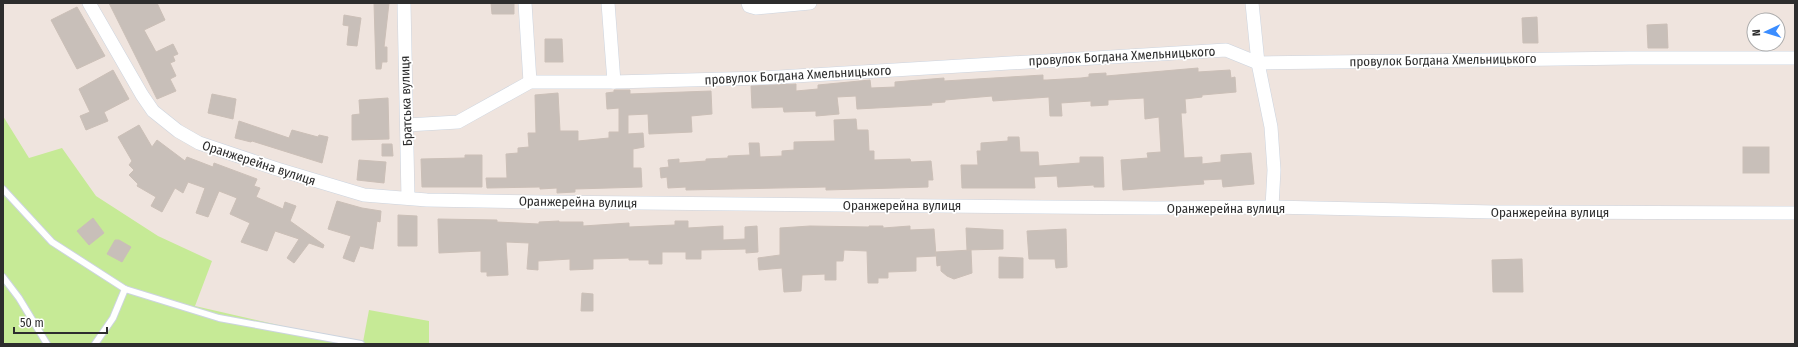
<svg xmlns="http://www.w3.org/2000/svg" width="1798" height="347" viewBox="0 0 1798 347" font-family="'Fira Sans Condensed',sans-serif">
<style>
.green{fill:#c6ea96}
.building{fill:#c8bfb9;stroke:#cbbfb7}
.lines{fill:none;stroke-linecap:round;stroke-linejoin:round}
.service-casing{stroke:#ccd4df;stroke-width:8}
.minor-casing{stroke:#ccd4df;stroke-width:14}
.service{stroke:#fff;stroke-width:6}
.minor{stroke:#fff;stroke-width:13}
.labels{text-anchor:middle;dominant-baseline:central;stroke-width:3.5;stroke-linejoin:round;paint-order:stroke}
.street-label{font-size:13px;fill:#2d2d2d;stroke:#fff}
</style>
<rect width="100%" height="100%" fill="#efe4de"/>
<polygon class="green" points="3,116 29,158 62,148 96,196 158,236 212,261 195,306 287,327 363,342 369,310 429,321 429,344 3,344"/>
<g class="building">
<polygon points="109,3 157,3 165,20 144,30 156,52 173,44 178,54 173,56 175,61 170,63 176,76 170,79 176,91 157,99"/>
<polygon points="374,3 389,3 384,47 387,47 387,62 382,62 381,69 376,69"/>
<polygon points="491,3 514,3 514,14 492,14"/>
<polygon points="77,7 105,56 77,69 51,20"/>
<polygon points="344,15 361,18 357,46 347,45 349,26 343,25"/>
<polygon points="1537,17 1538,43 1523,43 1522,18"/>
<polygon points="1667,24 1668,48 1648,48 1647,25"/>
<polygon points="545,39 562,39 563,62 545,62"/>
<polygon points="1198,68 1198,72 1230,70 1231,78 1235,77 1236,92 1202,95 1202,97 1185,99 1186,113 1181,113 1184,158 1202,157 1202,164 1221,162 1221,155 1251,153 1254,184 1223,187 1222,179 1203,180 1204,184 1123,190 1121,160 1148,158 1147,153 1161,152 1159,117 1145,119 1144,98 1108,100 1108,105 1091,106 1091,101 1061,103 1062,116 1050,116 1049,97 993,101 992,96 945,100 945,102 931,103 932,105 857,109 856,96 837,97 839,114 816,116 816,111 784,112 783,107 752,108 751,86 796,84 796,91 818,89 818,85 870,80 871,88 895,87 895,82 944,78 944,81 1043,75 1043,80 1047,80 1081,78 1089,77 1089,74 1106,73 1106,76"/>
<polygon points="113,70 129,99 104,112 108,121 86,130 80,116 90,112 79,89"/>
<polygon points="614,90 630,90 630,94 711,91 712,114 691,116 692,132 649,134 648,114 628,115 628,134 643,133 644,147 633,149 633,168 641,168 642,187 575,189 575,192 557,193 557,188 540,189 540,187 487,188 486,178 507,178 506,154 518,153 518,148 529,147 528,133 536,133 535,95 558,93 560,131 578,131 578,141 609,138 609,132 619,132 619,108 607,109 606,93 614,92"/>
<polygon points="212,94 236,99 233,119 208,113"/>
<polygon points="388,98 389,139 352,140 352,115 360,114 359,100"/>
<polygon points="856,119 857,130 868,130 869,151 874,151 874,160 910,159 911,162 931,161 933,180 928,180 928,187 826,190 826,187 686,190 686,187 668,188 667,177 661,178 660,168 669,167 668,160 679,159 679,163 706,161 706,159 728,158 728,156 750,155 749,143 759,143 760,157 782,156 782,151 794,150 794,142 835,141 834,120"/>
<polygon points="239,121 289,138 292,130 318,137 319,135 328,137 322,163 252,141 251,142 235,138"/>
<polygon points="139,125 152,147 157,140 185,161 187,157 213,167 214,163 257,179 254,186 260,188 256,197 283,209 285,202 296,206 290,221 324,245 323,248 309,243 294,263 287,258 299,239 275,231 267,251 241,242 250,223 230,214 237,198 219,191 208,217 196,213 205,188 188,182 183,193 175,188 162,212 151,206 156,197 137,186 138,184 129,175 134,170 129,165 132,161 118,137"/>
<polygon points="1008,137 1019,137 1020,152 1038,152 1039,166 1080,163 1080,157 1103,157 1104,187 1094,187 1094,185 1058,187 1057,176 1034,177 1035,188 962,188 961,165 978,165 977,151 981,151 981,143 1008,141"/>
<polygon points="382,144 392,144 393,156 382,156"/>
<rect x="1743" y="147" width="26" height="26"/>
<polygon points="465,155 482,155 482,187 422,187 421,159 465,158"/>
<polygon points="359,160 386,162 384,183 357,180"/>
<polygon points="337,201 362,208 381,211 380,222 377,221 373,249 360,246 354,262 343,258 351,236 328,229"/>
<polygon points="398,215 417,216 417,246 398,246"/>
<polygon points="93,218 104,233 89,245 77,231"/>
<polygon points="438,219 497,220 497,222 539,224 539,222 559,221 559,222 583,222 583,226 629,223 629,227 675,225 675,221 688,221 688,228 723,226 723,240 745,239 745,227 757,226 758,252 746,253 746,249 701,250 701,259 686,259 686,252 662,252 662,264 649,264 649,260 629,260 629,258 593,259 593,269 570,270 570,259 538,261 538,270 527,269 529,243 506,242 508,275 487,276 487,272 481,272 481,251 439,253"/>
<polygon points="810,226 869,227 869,226 883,226 883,228 910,226 910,230 934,229 936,256 916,257 916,271 888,272 888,278 878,278 878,283 868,283 867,251 844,250 843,261 836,261 836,280 825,280 825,274 802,275 801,291 784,292 782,268 759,270 758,258 780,255 780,228"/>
<polygon points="966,228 1003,230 1003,249 967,250"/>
<polygon points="1066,229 1067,267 1056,268 1055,259 1029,259 1027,231"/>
<polygon points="115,240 119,240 131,247 122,262 107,254"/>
<polygon points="971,250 972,273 954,279 947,276 941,271 941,265 937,266 936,252"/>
<polygon points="999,257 1023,258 1023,278 999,278"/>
<polygon points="1522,259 1523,292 1493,292 1492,260"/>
<polygon points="582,293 593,294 593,311 581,311"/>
</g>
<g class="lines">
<defs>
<g id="service">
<polyline points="3,189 52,242 125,289"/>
<polyline points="3,277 19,298 47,344"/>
<polyline points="95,344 113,318 125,289 219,318 361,344"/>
</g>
<g id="minor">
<polyline points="89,3 142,95 153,111 178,131 199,143 277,169 364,195 427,200 543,202 1156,208 1272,207 1494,212 1795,213"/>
<polyline points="404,3 408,198"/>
<polyline points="525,3 530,82"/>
<polyline points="608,3 614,82"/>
<polyline points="748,3 749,6 756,8 810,3"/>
<polyline points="1252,3 1258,63 1271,127 1274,170 1272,207"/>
<polyline points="407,125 458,122 530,82 614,82 762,78 1226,50 1258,63 1629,58 1795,58"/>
</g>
</defs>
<use href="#service" class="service-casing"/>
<use href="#minor" class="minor-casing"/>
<use href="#service" class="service"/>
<use href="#minor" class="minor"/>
</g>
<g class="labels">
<g class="street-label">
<text transform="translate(1122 56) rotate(-3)">провулок Богдана Хмельницького</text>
<text transform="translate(1443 60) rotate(-1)">провулок Богдана Хмельницького</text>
<text transform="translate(798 75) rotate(-3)">провулок Богдана Хмельницького</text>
<text transform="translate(406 101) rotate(-92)">Братська вулиця</text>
<text transform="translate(259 163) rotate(18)">Оранжерейна вулиця</text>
<text transform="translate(578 202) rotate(1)">Оранжерейна вулиця</text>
<text x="902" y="205">Оранжерейна вулиця</text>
<text x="1226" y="208">Оранжерейна вулиця</text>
<text x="1550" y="212">Оранжерейна вулиця</text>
</g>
</g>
<rect width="1798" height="347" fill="none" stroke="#2d2d2d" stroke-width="8"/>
<g transform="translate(1766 32) rotate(266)"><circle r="19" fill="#ffffff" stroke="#ababab"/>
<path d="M0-3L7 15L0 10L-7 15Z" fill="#3b8dff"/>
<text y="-6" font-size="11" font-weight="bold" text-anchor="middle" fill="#2d2d2d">N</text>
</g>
<path d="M14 327v6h93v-6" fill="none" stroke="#2d2d2d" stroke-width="2"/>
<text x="20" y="327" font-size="12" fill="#2d2d2d" stroke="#ffffff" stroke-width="3" paint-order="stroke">50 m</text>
</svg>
